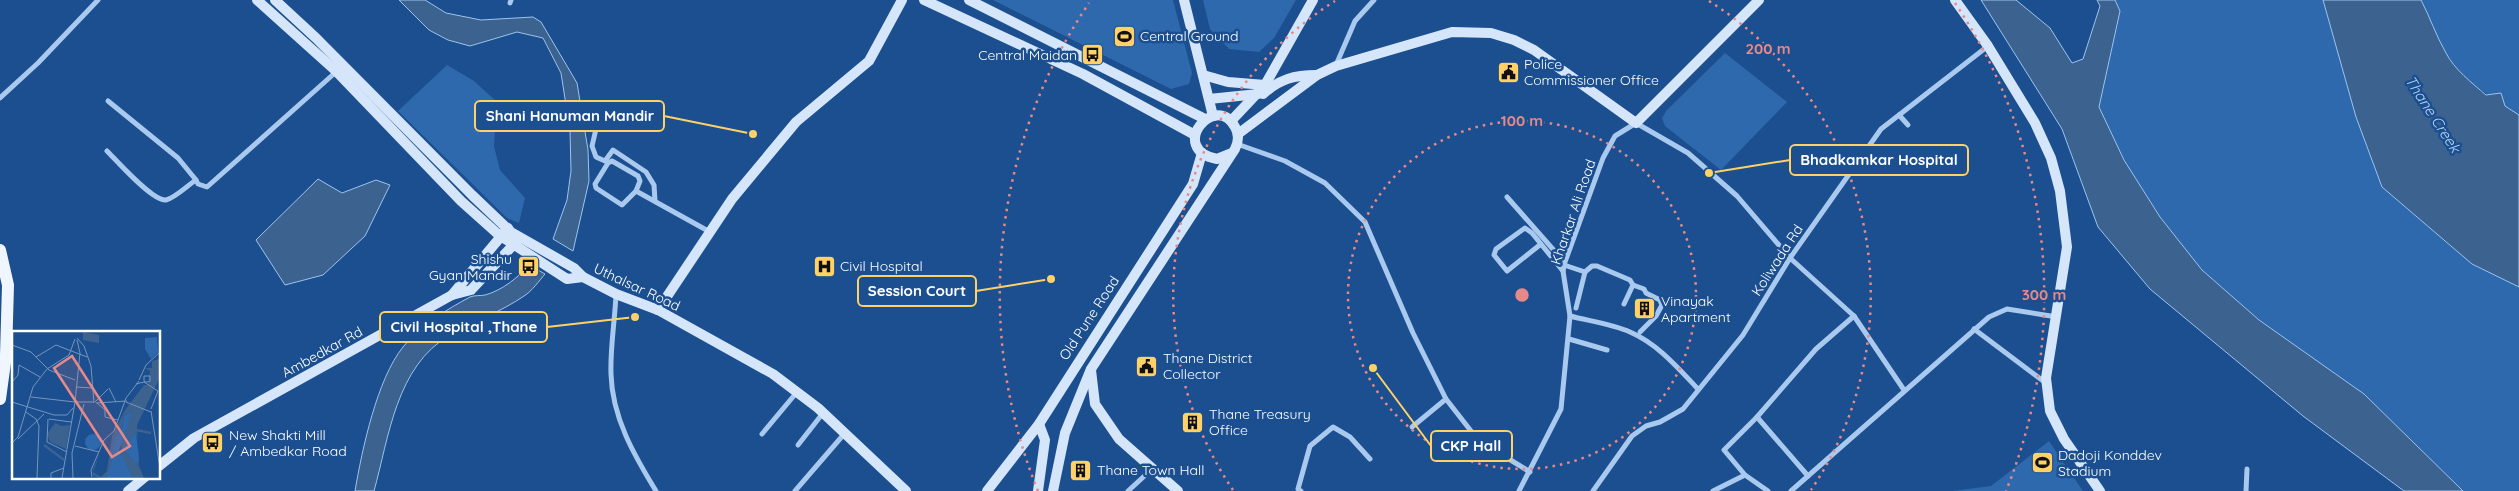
<svg xmlns="http://www.w3.org/2000/svg" width="2519" height="491" viewBox="0 0 2519 491" font-family="Quicksand,sans-serif">
<style>
.green{fill:#2e69ad}
.water{fill:#3c6290;stroke:#9cc4f0}
.lines{fill:none;stroke-linecap:round;stroke-linejoin:round}
.street{stroke:#a9c9ee;stroke-width:5}
.secondary{stroke:#d6e6fa;stroke-width:10}
.primary{stroke:#f0f6ff;stroke-width:12}
.ring{fill:none;stroke:#e88989;stroke-width:2.5;stroke-dasharray:2.5 5}
.labels{text-anchor:middle;dominant-baseline:central;stroke-width:5;stroke-linejoin:round;paint-order:stroke}
.poi-label{font-size:14px;fill:#fff;stroke:#1b4f8f;text-anchor:start}
.street-label{font-size:14px;fill:#fff;stroke:#1b4f8f}
.water-label{font-size:15px;font-style:italic;fill:#b5d3f5;stroke:#1b4f8f}
.inset-river{fill:none;stroke:#3c6290;stroke-width:2.5}
.inset-road{fill:none;stroke:#7695bc;stroke-width:1}
.view{fill:#e88989;fill-opacity:0.15;stroke:#e88989;stroke-width:2.5}
.inset-edge{fill:none;stroke:#fff;stroke-width:2.5}
.centre{fill:#e88989;stroke:#1b4f8f;stroke-width:2.5}
.ring-label{font-size:15px;text-anchor:middle;font-weight:bold;fill:#e88989;stroke:#1b4f8f;stroke-width:5;stroke-linejoin:round;paint-order:stroke}
.leader{fill:none;stroke:#ffd166;stroke-width:2}
.callout-dot{fill:#ffd166;stroke:#1b4f8f;stroke-width:2}
.callout{fill:#1b4f8f;stroke:#ffd166;stroke-width:2}
.callout-label{font-size:15px;text-anchor:middle;font-weight:bold;fill:#fff}
</style>
<rect width="100%" height="100%" fill="#1b4f8f"/>
<g class="green">
<polygon points="993,0 1173,0 1192,73 1189,84 1171,89"/>
<polygon points="1203,0 1296,0 1274,38 1259,52 1229,49 1210,29"/>
<polygon points="2115,0 2323,0 2356,117 2382,187 2472,264 2519,287 2519,491 2463,491 2364,394 2259,320 2202,270 2160,217 2124,160 2099,107 2120,11"/>
<path d="M2421,0H2519V115C2493,97 2462,82 2446,53C2436,36 2430,17 2421,0Z"/>
<polygon points="1725,53 1787,102 1721,170 1665,126 1662,118 1666,111"/>
<polygon points="447,65 474,81 497,102 494,146 500,170 525,198 519,223 507,218 398,111"/>
<polygon points="2049,441 2083,491 1952,491 1991,486"/>
</g>
<g class="water">
<polygon points="399,0 425,0 446,13 481,20 533,17 541,22 577,83 588,150 589,181 573,251 553,239 567,200 571,171 570,131 561,73 543,38 517,32 470,46 448,40 429,30"/>
<polygon points="1981,0 2016,0 2050,28 2072,63 2083,59 2100,6 2097,0 2115,0 2120,11 2099,107 2124,160 2160,217 2202,270 2259,320 2364,394 2463,491 2404,491 2303,416 2150,289 2098,227 2062,129"/>
<path d="M2323,0H2421C2430,17 2436,36 2446,53C2454,69 2472,83 2486,95L2501,93L2505,106L2519,115V287L2472,264L2382,187L2356,117Z"/>
<polygon points="318,179 342,193 376,180 390,185 365,236 323,275 285,285 256,240"/>
<path d="M529,265L545,274C539,281 532,291 524,296C501,312 474,321 450,335C396,366 389,437 374,491H355C362,450 377,379 403,347C419,327 447,309 470,297C475,295 480,296 485,295C501,291 519,277 529,265Z"/>
</g>
<g class="lines">
<g class="street">
<polyline points="510,3 511,0"/>
<polyline points="1336,65 1355,21 1374,0"/>
<polyline points="0,98 38,63 98,0"/>
<polyline points="108,101 178,158 196,180"/>
<polyline points="1899,115 1908,125"/>
<polyline points="596,129 592,146 596,157 605,161 613,150 646,172 654,185 655,201"/>
<polyline points="1237,144 1285,161 1325,183 1365,222 1413,333 1446,399 1478,440 1530,472"/>
<path d="M107,151C117,161 153,202 166,200C175,198 188,185 196,180L198,184L207,187L337,71"/>
<polyline points="636,191 640,181 638,176 612,161 608,163 595,184 596,188 622,205 636,191 710,232"/>
<polyline points="1507,197 1558,255 1565,260"/>
<polyline points="1541,244 1507,271 1494,255 1496,249 1525,228 1532,233 1563,271"/>
<polyline points="1564,265 1585,272 1592,266 1597,266 1630,280 1633,285 1644,289 1646,293 1660,300 1662,305 1656,316 1640,332"/>
<path d="M616,294C615,320 610,348 611,374C612,417 634,455 656,491"/>
<polyline points="1624,304 1633,285"/>
<polyline points="1576,308 1585,272"/>
<path d="M1570,316C1589,321 1612,324 1630,332C1658,344 1678,368 1698,389"/>
<polyline points="1974,329 2046,383"/>
<polyline points="1569,339 1607,350"/>
<polyline points="1757,417 1808,476"/>
<polyline points="1412,427 1446,399"/>
<polyline points="762,434 797,392"/>
<polyline points="798,445 823,413"/>
<polyline points="1745,475 1724,450 1757,417 1816,349 1854,316"/>
<polyline points="795,491 845,433"/>
<polyline points="1128,491 1152,469"/>
<polyline points="1301,491 1298,489 1310,446 1333,427 1350,437 1370,459"/>
<polyline points="1519,491 1561,409 1570,316 1563,271 1565,262 1603,158 1615,136 1636,123 1688,153 1737,196 1790,258 1854,316 1904,390"/>
<polyline points="1593,491 1632,436 1646,426 1660,422 1683,409 1743,335 1790,258 1881,129 1988,46"/>
<polyline points="1713,491 1745,475 1768,491"/>
<polyline points="1791,491 1989,317 2007,309 2057,317"/>
<polyline points="2246,491 2247,469"/>
</g>
<g class="secondary">
<polyline points="257,0 336,71 461,201 499,235 567,279 583,277 616,294 658,310 773,374 818,408 906,491"/>
<polyline points="275,0 316,38 472,195 511,232 574,268 583,277"/>
<polyline points="924,0 1083,74 1195,135"/>
<polyline points="969,0 1205,119"/>
<polyline points="1184,0 1213,116"/>
<polyline points="1955,0 1988,46 2035,123 2051,158 2060,191 2067,247 2046,378 2050,411 2064,439 2100,491"/>
<polyline points="1203,75 1228,82 1265,85"/>
<path d="M1263,94C1280,79 1294,75 1317,75"/>
<polyline points="1209,99 1258,94"/>
<polyline points="1231,121 1265,85 1313,0"/>
<polyline points="1238,134 1317,75 1336,66 1452,32 1491,33 1514,40 1534,50 1636,123 1759,0"/>
<polyline points="452,295 471,290 517,241"/>
<polyline points="658,310 732,199 796,122 869,61 902,0"/>
<polyline points="1091,370 1095,404 1119,439 1178,491"/>
<polyline points="159,466 194,438 452,295 508,228"/>
<polyline points="128,491 145,477"/>
<polyline points="987,491 1039,424 1193,184 1202,153"/>
<polyline points="1038,491 1045,440 1039,424"/>
<path d="M1053,491L1065,433L1091,369L1235,149C1239,141 1239,134 1235,127C1215,91 1167,149 1217,159L1232,153"/>
</g>
<polyline class="primary" points="0,250 8,285 6,355 0,399"/>
</g>
<g class="ring">
<circle cx="1522" cy="295" r="174"/>
<path d="M1233 490A348 348 0 0 1 1335 1M1709 1A348 348 0 0 1 1811 490"/>
<path d="M1038 491A522 522 0 0 1 1089 3M1955 3A522 522 0 0 1 2006 491"/>
</g>
<defs>
<symbol id="stadium-square" viewBox="-11 -11 22 22"><rect x="-9" y="-9" width="18" height="18" rx="4" fill="#ffd166" stroke="#1b4f8f"/><path d="M0-5a6.5 5 0 1 0 0 10a6.5 5 0 1 0 0-10ZM-3.5-1.8h7v3.6h-7Z" fill="#111"/></symbol>
<symbol id="bus-square" viewBox="-11 -11 22 22"><rect x="-9" y="-9" width="18" height="18" rx="4" fill="#ffd166" stroke="#1b4f8f"/><path d="M-5-6H5V4H4V6H2V4H-2V6H-4V4H-5ZM-3.5-4V0h7V-4ZM-3.5 1.2v1.5H-2V1.2ZM2 1.2v1.5H3.5V1.2Z" fill="#111"/></symbol>
<symbol id="civic-square" viewBox="-11 -11 22 22"><rect x="-9" y="-9" width="18" height="18" rx="4" fill="#ffd166" stroke="#1b4f8f"/><path d="M-.6-6.5H3V-4.5H.6V-3L4-1V1h2V6H-6V1h2V-1L-.6-3ZM-1.2 2.5V6h2.4V2.5Z" fill="#111"/></symbol>
<symbol id="hospital-square" viewBox="-11 -11 22 22"><rect x="-9" y="-9" width="18" height="18" rx="4" fill="#ffd166" stroke="#1b4f8f"/><path d="M-5-5h3v3.5h4V-5h3V5h-3V1.5h-4V5h-3Z" fill="#111"/></symbol>
<symbol id="building-square" viewBox="-11 -11 22 22"><rect x="-9" y="-9" width="18" height="18" rx="4" fill="#ffd166" stroke="#1b4f8f"/><path d="M-4-6H4V6H1V3H-1V6H-4ZM-2.5-4.3h1.7v1.8h-1.7ZM.8-4.3h1.7v1.8H.8ZM-2.5-1h1.7V.8h-1.7ZM.8-1h1.7V.8H.8Z" fill="#111"/></symbol>
</defs>
<g fill-rule="evenodd">
<use href="#stadium-square" x="1112" y="24" width="25" height="25"/>
<use href="#bus-square" x="1080" y="42" width="25" height="25"/>
<use href="#civic-square" x="1496" y="60" width="25" height="25"/>
<use href="#hospital-square" x="812" y="254" width="25" height="25"/>
<use href="#bus-square" x="516" y="254" width="25" height="25"/>
<use href="#building-square" x="1632" y="296" width="25" height="25"/>
<use href="#civic-square" x="1134" y="354" width="25" height="25"/>
<use href="#building-square" x="1180" y="410" width="25" height="25"/>
<use href="#bus-square" x="200" y="430" width="25" height="25"/>
<use href="#stadium-square" x="2030" y="450" width="25" height="25"/>
<use href="#building-square" x="1068" y="458" width="25" height="25"/>
</g>
<g class="labels">
<g class="poi-label">
<text x="1140" y="36">Central Ground</text>
<text x="1077" y="55" text-anchor="end">Central Maidan</text>
<text x="1524" y="64">Police<tspan x="1524" dy="16">Commissioner Office</tspan></text>
<text x="512" y="259" text-anchor="end">Shishu<tspan x="512" dy="16">Gyan Mandir</tspan></text>
<text x="840" y="266">Civil Hospital</text>
<text x="1661" y="301">Vinayak<tspan x="1661" dy="16">Apartment</tspan></text>
<text x="1163" y="358">Thane District<tspan x="1163" dy="16">Collector</tspan></text>
<text x="1209" y="414">Thane Treasury<tspan x="1209" dy="16">Office</tspan></text>
<text x="229" y="435">New Shakti Mill<tspan x="229" dy="16">/ Ambedkar Road</tspan></text>
<text x="2058" y="455">Dadoji Konddev<tspan x="2058" dy="16">Stadium</tspan></text>
<text x="1097" y="470">Thane Town Hall</text>
</g>
<g class="street-label">
<text transform="translate(1573 212) rotate(-71)">Kharkar Ali Road</text>
<text transform="translate(1777 260) rotate(-57)">Koliwada Rd</text>
<text transform="translate(637 287) rotate(25)">Uthalsar Road</text>
<text transform="translate(1089 318) rotate(-57)">Old Pune Road</text>
<text transform="translate(322 352) rotate(-29)">Ambedkar Rd</text>
</g>
<g class="water-label">
<text transform="translate(2433 114) rotate(57)">Thane Creek</text>
</g>
</g>
<g transform="translate(12 331)">
<rect width="148" height="148" fill="#1b4f8f"/>
<path d="M145,6L146,21L139,28L133,18V7ZM120,79L118,96L107,119L122,147H94L102,107L110,98L112,85ZM124,101L127,128L125,134L113,121L114,113ZM73 111a8 8 0 1 1 16 0a8 8 0 1 1-16 0Z" fill="#2e69ad"/>
<path d="M71,1L87,4V12L71,9ZM147,28V48L125,94L127,135L132,147H122L108,122L120,79L112,85L110,98L102,107L99,134L94,147H88L83,145L81,144V138L89,121L81,141L89,146L95,140L100,105L113,79L132,54H136L138,40L133,37H140V30ZM124,101L126,110V134L113,121L114,113ZM43,92L50,95L58,94L54,118L38,111L35,103Z" fill="#3c6290" fill-rule="evenodd"/>
<path class="inset-river" d="M124,99L139,102M32,114L52,129"/>
<path class="inset-road" d="M65,7L72,15L79,35L82,72M0,14L19,21L37,39L63,49M24,26L44,14L75,26M127,49L134,34L148,21M0,51L6,44L7,34L28,46M132,51H135L138,50V45H132V50L133,51M124,53L132,51L146,60L139,78M64,56L80,57M97,57L104,71M19,66L63,71L68,22L65,9M0,71L42,84H55L61,77M83,71L96,58M114,71L139,81M84,72L115,70M85,72L93,79V86L106,89M139,80L148,137M14,81L24,88L27,95L25,147M36,88L35,111L55,121M37,88L59,91M6,108L32,83M0,112L6,106L21,56L35,38L57,24L63,8M63,115L87,121M80,146L79,139L92,109L102,100L114,67L127,50M39,147V142L52,137M50,147L63,71H82M61,147L60,122L72,73"/>
<path class="view" d="M60,25L118,115L100,126L42,37Z"/>
<rect width="148" height="148" class="inset-edge"/>
</g>
<circle cx="1522" cy="295" r="8" class="centre"/>
<g class="ring-label">
<text x="1768" y="54">200 m</text>
<text x="1522" y="126">100 m</text>
<text x="2044" y="300">300 m</text>
</g>
<path class="leader" d="M753 134L664 116M1709 173L1790 160M1051 279L976 291M635 317L547 327M1373 368L1431 446"/>
<g class="callout-dot">
<circle cx="753" cy="134" r="5"/>
<circle cx="1709" cy="173" r="5"/>
<circle cx="1051" cy="279" r="5"/>
<circle cx="635" cy="317" r="5"/>
<circle cx="1373" cy="368" r="5"/>
</g>
<g class="callout">
<rect x="475" y="101" width="189" height="30" rx="5"/>
<rect x="1790" y="145" width="178" height="30" rx="5"/>
<rect x="858" y="276" width="118" height="30" rx="5"/>
<rect x="380" y="312" width="167" height="30" rx="5"/>
<rect x="1431" y="431" width="81" height="30" rx="5"/>
</g>
<g class="callout-label">
<text x="570" y="121">Shani Hanuman Mandir</text>
<text x="1879" y="165">Bhadkamkar Hospital</text>
<text x="917" y="296">Session Court</text>
<text x="464" y="332">Civil Hospital ,Thane</text>
<text x="1471" y="451">CKP Hall</text>
</g>
</svg>
